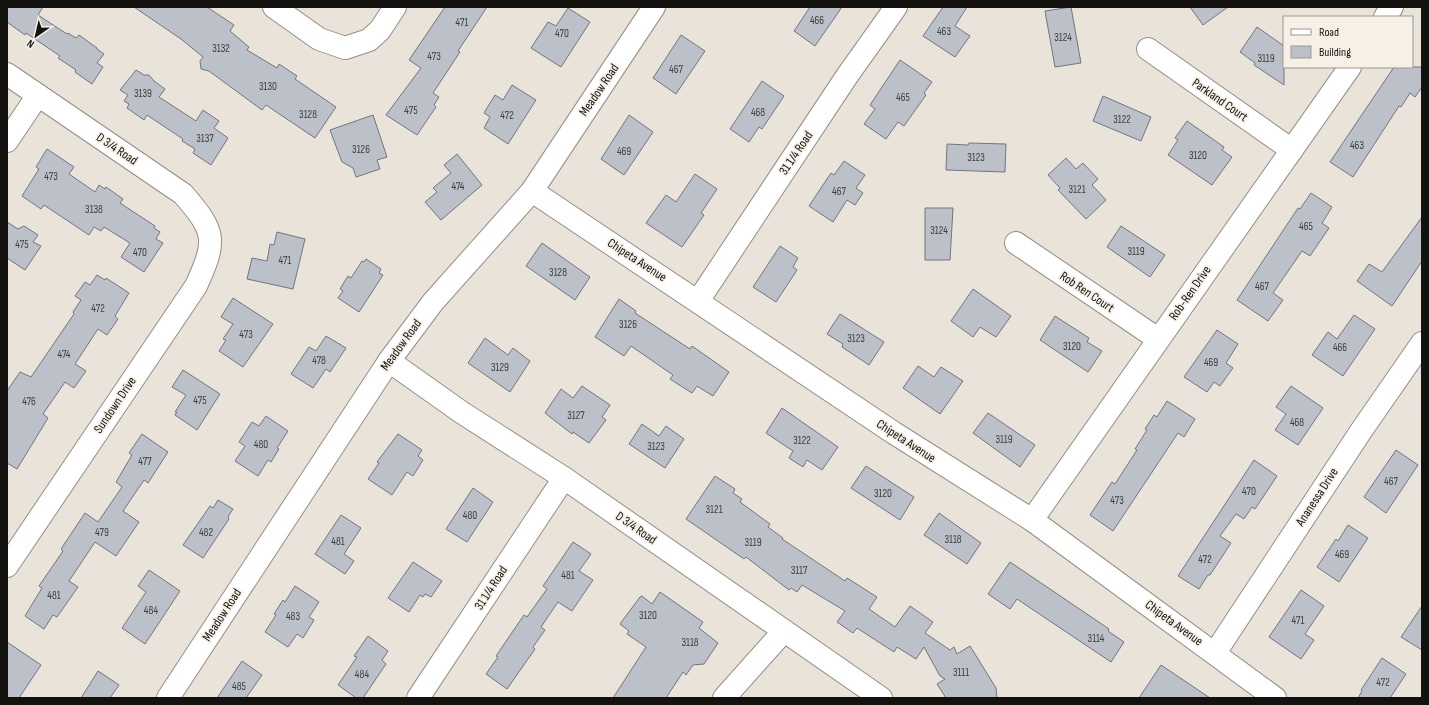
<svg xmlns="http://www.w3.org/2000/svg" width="1429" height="705" viewBox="0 0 1429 705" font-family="'Sofia Sans Condensed',sans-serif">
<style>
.building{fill:#bbc0c9;stroke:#71767e}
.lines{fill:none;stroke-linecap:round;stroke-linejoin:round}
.minor-casing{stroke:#958e86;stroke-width:24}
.minor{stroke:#fff;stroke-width:22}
.labels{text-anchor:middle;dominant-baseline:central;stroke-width:3.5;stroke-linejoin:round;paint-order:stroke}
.number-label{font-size:11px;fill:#3e3e3e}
.street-label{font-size:13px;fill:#14120f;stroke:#f7f0e7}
</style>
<rect width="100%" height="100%" fill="#eae3da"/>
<g class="building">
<polygon points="7,7 43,7 38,15 67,34 68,33 76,38 79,35 97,48 97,49 104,54 97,63 103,67 92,84 75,72 76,70 58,58 60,56 26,33 25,35 7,22"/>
<polygon points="134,7 207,7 234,25 230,31 249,47 247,50 277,68 279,64 297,76 295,79 336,107 315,138 266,105 262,110 209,71 201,69 200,61 203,57 181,39"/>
<polygon points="445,7 487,7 458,51 460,52 433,93 439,97 434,105 436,107 417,135 386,115 421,68 409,60"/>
<polygon points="810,7 842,7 815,46 794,31"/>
<polygon points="943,7 967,7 955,26 970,36 955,57 923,36"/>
<polygon points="1071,7 1081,63 1055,67 1045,11"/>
<polygon points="1190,7 1228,7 1203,25"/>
<polygon points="568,8 590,22 561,67 531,48 548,22 556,26"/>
<polygon points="1257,27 1284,46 1284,85 1254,65 1255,63 1240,52"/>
<polygon points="681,35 705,51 676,94 653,78"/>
<polygon points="900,60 932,82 924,93 926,95 904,126 898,122 886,139 864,124 875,109 870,105"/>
<polygon points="1394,67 1422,67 1422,87 1415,97 1410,93 1401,107 1399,106 1353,177 1330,162"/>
<polygon points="136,70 144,75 149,75 154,81 165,89 159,97 196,121 203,110 219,121 214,128 228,138 211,165 193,153 195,149 182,141 183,139 147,115 144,120 127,108 129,104 124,101 128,95 120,90"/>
<polygon points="762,81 784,96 762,129 759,127 749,142 730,129"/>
<polygon points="512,85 536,100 508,144 484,128 490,117 484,113 495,95 503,100"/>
<polygon points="1103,96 1151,117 1141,141 1093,121"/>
<polygon points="373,115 387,157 377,160 380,169 356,177 353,168 342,162 330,130"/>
<polygon points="629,115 653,132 624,175 601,159"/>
<polygon points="1187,121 1224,147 1222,150 1232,157 1212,185 1168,155 1178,140 1175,138"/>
<polygon points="969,143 1006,144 1005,172 946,170 947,144 968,145"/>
<polygon points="47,149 74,167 69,174 95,192 99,185 105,189 106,187 123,199 120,203 155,226 154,228 160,232 156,239 163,243 144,272 121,257 130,243 104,227 101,231 94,227 89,235 44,205 41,209 22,196 39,169 36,167"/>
<polygon points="457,154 482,185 441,220 425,202 437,192 433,188 451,173 444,165"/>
<polygon points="1066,158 1076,169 1083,163 1098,179 1092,185 1106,200 1086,219 1058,190 1060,188 1048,175"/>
<polygon points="844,161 865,175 856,188 863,193 855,205 847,200 833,222 809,206 831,173 834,175"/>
<polygon points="695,174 717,189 701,213 704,215 682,247 646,223 666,195 676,202"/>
<polygon points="1311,193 1332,207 1322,223 1329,228 1310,256 1302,251 1273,293 1283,300 1268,321 1237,300 1298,208 1300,209"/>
<polygon points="925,208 953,208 950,260 925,260"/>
<polygon points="1422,217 1422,261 1392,306 1357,281 1369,264 1382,272"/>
<polygon points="7,222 18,229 24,226 38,235 33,242 41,246 25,270 7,258"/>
<polygon points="1121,226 1165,255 1150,277 1107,247"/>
<polygon points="277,232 305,239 293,289 247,279 252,258 267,261 270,244 274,245"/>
<polygon points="542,243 590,277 575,300 526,266"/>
<polygon points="780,246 798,258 793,267 797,270 776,302 753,287"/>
<polygon points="366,259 381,269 379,273 383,275 359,312 338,298 343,291 340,289 348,276 351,278 362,261 364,262"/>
<polygon points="97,275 105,280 106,278 129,293 115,316 118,319 107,335 98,329 75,364 86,371 74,388 65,382 43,414 48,418 17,469 7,463 7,391 20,372 31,377 74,314 73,312 81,300 75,296 85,282 90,285"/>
<polygon points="973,289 1011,316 996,337 980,327 973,337 951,321"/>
<polygon points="233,298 273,324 243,367 219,351 226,340 223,339 233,324 221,317"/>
<polygon points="619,299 636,311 635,313 690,349 692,346 729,372 713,396 697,386 692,393 670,379 673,375 631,346 624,356 595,337"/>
<polygon points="840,314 884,342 869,365 842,347 843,344 827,334"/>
<polygon points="1354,315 1375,329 1343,376 1312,355 1328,332 1337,339"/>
<polygon points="1055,316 1089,338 1087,342 1102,351 1088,372 1040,340"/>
<polygon points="1217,330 1238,344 1226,363 1233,368 1220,386 1214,382 1207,392 1184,377"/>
<polygon points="326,336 346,348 330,372 326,369 313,388 291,374 309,347 316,351"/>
<polygon points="485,338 508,355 513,348 530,361 510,392 468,363"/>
<polygon points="918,366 934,377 941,367 963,381 940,414 903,388"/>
<polygon points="183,370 220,394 197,430 175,415 177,412 175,412 186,395 172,387"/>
<polygon points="582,386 610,405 602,417 606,420 589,443 573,432 572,434 545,413 561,389 573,398"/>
<polygon points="1291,386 1323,408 1298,445 1275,430 1286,414 1276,407"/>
<polygon points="1167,401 1195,419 1184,437 1178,433 1113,531 1090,515 1112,482 1115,484 1137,450 1135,449 1147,430 1145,429 1154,415 1157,417"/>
<polygon points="782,408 838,447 822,470 807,460 803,467 789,458 793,451 766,433"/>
<polygon points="988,413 1035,445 1020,467 973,433"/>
<polygon points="266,416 288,431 277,448 279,449 271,462 268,460 258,476 235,461 245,446 239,442 252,422 259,426"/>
<polygon points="642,424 659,436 666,426 684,439 665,468 629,444"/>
<polygon points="142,434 168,452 148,483 144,480 123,511 139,522 116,556 95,542 69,581 78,587 57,617 53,615 44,629 25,616 42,588 39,586 63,551 61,549 85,513 98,522 122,487 116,482 132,455 129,453"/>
<polygon points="398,434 422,450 418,456 423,460 413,476 407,472 392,495 368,479 379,463 377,462"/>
<polygon points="1396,450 1418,465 1386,513 1364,497"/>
<polygon points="1254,460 1277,476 1255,509 1252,507 1244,519 1236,514 1220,536 1231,543 1210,575 1208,575 1199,589 1178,576"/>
<polygon points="866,466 914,497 900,520 851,488"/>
<polygon points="715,476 735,489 733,493 742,499 740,502 770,524 768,527 783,538 782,539 845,581 847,578 877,597 869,609 895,627 910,606 933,622 925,633 950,650 954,647 957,654 970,646 996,688 997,698 946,698 937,684 945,679 940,676 924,647 916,659 897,647 894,652 857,628 853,633 837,622 845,611 802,585 797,592 791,588 789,590 746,557 744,559 686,519"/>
<polygon points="473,488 493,502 467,542 446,529"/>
<polygon points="218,500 233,509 228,517 229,519 203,558 183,545 210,506 213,508"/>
<polygon points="939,513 981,543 967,564 924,535"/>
<polygon points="341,515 361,528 344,554 354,561 345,574 315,554"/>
<polygon points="1348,525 1368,538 1339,582 1317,567 1336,539 1338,541"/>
<polygon points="573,542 591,554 579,571 593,580 572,611 558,602 541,627 545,630 533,647 535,649 507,689 486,674 498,657 496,656 524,615 527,617 547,589 543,586"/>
<polygon points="413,562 442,581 431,597 425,594 423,597 420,595 409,612 388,598"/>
<polygon points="1010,562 1109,629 1108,631 1124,642 1111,662 1017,599 1010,609 988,594"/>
<polygon points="149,570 180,591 145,644 122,628 146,592 138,586"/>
<polygon points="295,586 319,602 309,617 314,620 303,638 297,634 288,647 265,632 276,615 274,614 283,600 285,602"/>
<polygon points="1301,590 1324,606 1305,634 1314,640 1301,659 1269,637"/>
<polygon points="660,592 703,622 699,628 718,643 704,664 693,665 686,675 683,672 666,698 613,698 646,647 627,634 629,631 620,624 640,597 642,596 652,604"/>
<polygon points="1422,606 1422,650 1401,637"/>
<polygon points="368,636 388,651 382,660 386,664 363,698 356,698 338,685 357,657 354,656"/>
<polygon points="7,642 41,665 19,698 7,698"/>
<polygon points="1382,658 1406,674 1390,698 1358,698 1362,691 1361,690"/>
<polygon points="242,661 262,675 246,698 217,698"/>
<polygon points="1161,665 1210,698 1139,698"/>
<polygon points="98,671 119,685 110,698 81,698"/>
</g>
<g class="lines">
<defs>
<g id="minor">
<polyline points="274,7 319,39 345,48 369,40 380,30 395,7"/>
<polyline points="1385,17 1392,7"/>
<polyline points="1148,49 1292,150"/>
<path d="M7,74L183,194C216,232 217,240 196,286L7,566"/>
<polyline points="7,141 38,95"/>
<polyline points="532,191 894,433 1032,520 1275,698"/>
<polyline points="1016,243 1158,339"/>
<polyline points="698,301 847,76 896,7"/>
<polyline points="389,361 461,412 564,478 881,698"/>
<polyline points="1032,520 1350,67"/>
<polyline points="1215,653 1361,431 1422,343"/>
<polyline points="168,698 389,361 433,302 532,191 654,7"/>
<polyline points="418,698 564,478"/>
<polyline points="724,698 784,631"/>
</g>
</defs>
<use href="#minor" class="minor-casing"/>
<use href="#minor" class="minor"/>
</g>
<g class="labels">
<g class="number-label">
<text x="817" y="20">466</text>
<text x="462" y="22">471</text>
<text x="944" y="31">463</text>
<text x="562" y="33">470</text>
<text x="1063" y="37">3124</text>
<text x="221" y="48">3132</text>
<text x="434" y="56">473</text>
<text x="1266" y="58">3119</text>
<text x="676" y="69">467</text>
<text x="268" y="86">3130</text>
<text x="143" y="93">3139</text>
<text x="903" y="97">465</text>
<text x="411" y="110">475</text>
<text x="758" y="112">468</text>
<text x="308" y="114">3128</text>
<text x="507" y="115">472</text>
<text x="1122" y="119">3122</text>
<text x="205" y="138">3137</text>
<text x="1357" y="145">463</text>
<text x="361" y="149">3126</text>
<text x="624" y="151">469</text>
<text x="1198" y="155">3120</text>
<text x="976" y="157">3123</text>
<text x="51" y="176">473</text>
<text x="458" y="186">474</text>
<text x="1077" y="189">3121</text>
<text x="839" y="191">467</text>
<text x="94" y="209">3138</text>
<text x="1306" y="226">465</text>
<text x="939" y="230">3124</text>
<text x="22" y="244">475</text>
<text x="1136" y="251">3119</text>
<text x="140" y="252">470</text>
<text x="285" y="260">471</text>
<text x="558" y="272">3128</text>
<text x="1262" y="286">467</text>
<text x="98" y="308">472</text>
<text x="628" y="324">3126</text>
<text x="246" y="334">473</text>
<text x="856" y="338">3123</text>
<text x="1072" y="346">3120</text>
<text x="1340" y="347">466</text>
<text x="64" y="354">474</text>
<text x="319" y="360">478</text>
<text x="1211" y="362">469</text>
<text x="500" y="367">3129</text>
<text x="200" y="400">475</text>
<text x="29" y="401">476</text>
<text x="576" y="415">3127</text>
<text x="1297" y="422">468</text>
<text x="1004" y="439">3119</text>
<text x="802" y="440">3122</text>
<text x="261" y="444">480</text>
<text x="656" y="446">3123</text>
<text x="145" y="461">477</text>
<text x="1391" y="481">467</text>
<text x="1249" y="491">470</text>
<text x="883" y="493">3120</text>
<text x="1117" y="500">473</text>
<text x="714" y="509">3121</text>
<text x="470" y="515">480</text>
<text x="102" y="532">479</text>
<text x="206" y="532">482</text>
<text x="953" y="539">3118</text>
<text x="338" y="541">481</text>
<text x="753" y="542">3119</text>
<text x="1342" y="554">469</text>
<text x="1205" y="559">472</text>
<text x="799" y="570">3117</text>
<text x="568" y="575">481</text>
<text x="54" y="595">481</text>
<text x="151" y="610">484</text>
<text x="648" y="615">3120</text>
<text x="293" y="616">483</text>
<text x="1298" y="620">471</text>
<text x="1096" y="638">3114</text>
<text x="690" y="642">3118</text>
<text x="961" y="672">3111</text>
<text x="362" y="674">484</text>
<text x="1383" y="682">472</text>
<text x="239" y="686">485</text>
</g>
<g class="street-label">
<text transform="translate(599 90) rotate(-56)">Meadow Road</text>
<text transform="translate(1220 100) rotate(35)">Parkland Court</text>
<text transform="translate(117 149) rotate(34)">D 3/4 Road</text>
<text transform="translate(796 153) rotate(-56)">31 1/4 Road</text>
<text transform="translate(637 260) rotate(33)">Chipeta Avenue</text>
<text transform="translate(1087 292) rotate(34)">Rob Ren Court</text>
<text transform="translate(1190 293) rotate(-55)">Rob-Ren Drive</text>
<text transform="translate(401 345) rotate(-54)">Meadow Road</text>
<text transform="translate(115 405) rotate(-56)">Sundown Drive</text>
<text transform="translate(906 441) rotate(33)">Chipeta Avenue</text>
<text transform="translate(1317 497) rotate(-57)">Ananessa Drive</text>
<text transform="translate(636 528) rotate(35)">D 3/4 Road</text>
<text transform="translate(491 588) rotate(-57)">31 1/4 Road</text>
<text transform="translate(222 615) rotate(-57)">Meadow Road</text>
<text transform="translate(1174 623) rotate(36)">Chipeta Avenue</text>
</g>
</g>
<rect width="1429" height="705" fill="none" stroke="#14120f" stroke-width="16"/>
<rect x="1283" y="16" width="130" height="52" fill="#f7f0e7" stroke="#9c9791"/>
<rect x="1291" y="29" width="20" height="6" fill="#ffffff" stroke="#9c9791"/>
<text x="1319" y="36" font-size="12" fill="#14120f">Road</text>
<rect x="1291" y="46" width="20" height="12" fill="#bbc0c9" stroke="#9c9791"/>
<text x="1319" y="56" font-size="12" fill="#14120f">Building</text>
<g transform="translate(36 36) rotate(214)" stroke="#f7f0e7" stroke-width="3" paint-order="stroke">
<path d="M0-3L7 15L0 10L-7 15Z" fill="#14120f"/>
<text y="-6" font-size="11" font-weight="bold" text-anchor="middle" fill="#14120f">N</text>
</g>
</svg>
